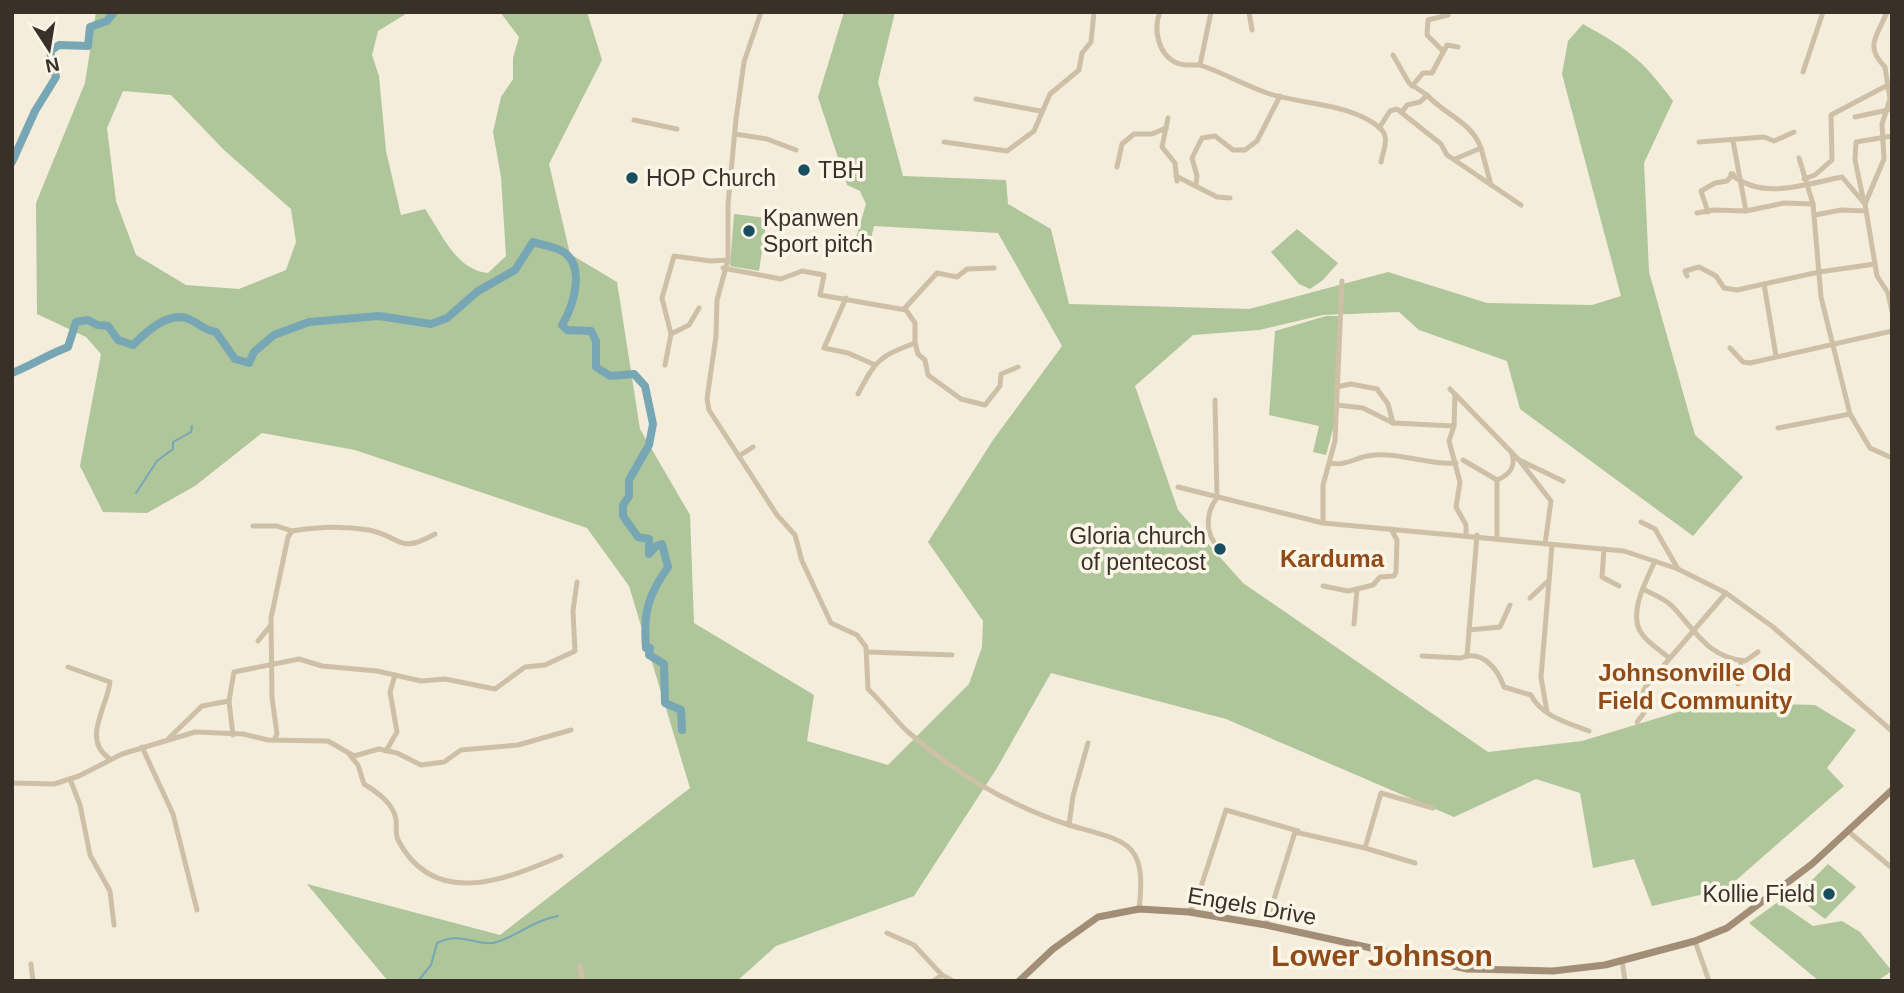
<svg xmlns="http://www.w3.org/2000/svg" width="1904" height="993" viewBox="0 0 1904 993" font-family="Arial,sans-serif">
<style>
.green{fill:#afc59a;fill-rule:evenodd}
.lines{fill:none;stroke-linecap:round;stroke-linejoin:round}
.stream{stroke:#77a7b5;stroke-width:2}
.river{stroke:#77a7b5;stroke-width:8}
.street{stroke:#cec0a6;stroke-width:5}
.secondary{stroke:#a28e77;stroke-width:7}
.poi-dot{fill:#184e5f;stroke:#fbf6e8;stroke-width:2.5}
.labels{text-anchor:middle;dominant-baseline:central;stroke-width:7;stroke-linejoin:round;paint-order:stroke}
.poi-label{font-size:23px;fill:#393028;stroke:#fbf6e8;text-anchor:start}
.street-label{font-size:23px;fill:#393028;stroke:#fbf6e8}
.neighbourhood-label{font-size:24px;font-weight:bold;fill:#914b18;stroke:#fbf6e8}
.district-label{font-size:30px;font-weight:bold;fill:#914b18;stroke:#fbf6e8}
</style>
<rect width="100%" height="100%" fill="#f4eddb"/>
<g class="green">
<path d="M96,12H409L378,31L372,55L379,76L386,151L401,215L425,209C442,234 456,270 488,273L506,256L501,177L493,132L501,97L513,79V58L519,37L500,12H587L602,60L549,164L570,254L617,282L640,429L690,515L694,623L814,695L807,741L888,765L969,684L982,647L983,621L928,542L993,440L1062,346L998,233L874,226L870,243L855,241L866,204L860,191L847,185L818,97L844,12H895L878,82L903,176L1006,180L1008,204L1051,229L1069,304L1249,309L1388,272L1487,303L1592,305L1621,296L1562,74L1568,41L1583,24C1629,50 1641,58 1673,101L1644,163L1649,272L1695,435L1743,477L1693,536L1520,409L1507,361L1419,330L1399,312L1323,315L1259,330L1193,335L1135,386L1178,510L1243,583L1488,752L1582,741L1711,702L1815,705L1856,730L1827,768L1844,786L1726,889L1652,906L1634,859L1593,868L1580,793L1536,779L1454,817L1226,719L1051,673L997,768L914,896L776,946L737,981H388L307,884L500,935L690,788L629,586L587,528L355,450L262,433L195,486L147,513L103,512L80,466L101,354L86,337L37,314L36,203L85,83ZM123,91L171,95L224,150L291,209L296,242L286,270L239,289L186,285L136,255L116,201L107,128Z"/>
<polygon points="734,214 767,218 759,271 730,266"/>
<polygon points="1297,229 1338,263 1323,280 1310,289 1299,284 1271,252"/>
<polygon points="1326,316 1339,316 1334,425 1326,455 1313,452 1319,426 1269,415 1275,331"/>
<polygon points="1828,864 1856,887 1825,919 1807,905 1801,891"/>
<polygon points="1778,902 1813,926 1842,921 1860,932 1892,971 1877,981 1819,981 1749,923"/>
</g>
<g class="lines">
<g class="stream">
<polyline points="136,493 157,461 173,449 173,442 191,432 192,426"/>
<path d="M418,981L431,965L437,943C461,930 478,948 497,942C519,935 534,920 558,916"/>
</g>
<g class="river">
<polyline points="12,162 35,111 56,77 50,51 59,45 88,46 90,27 107,21 114,12"/>
<path d="M12,373C32,365 47,355 68,347L76,322L88,320L97,325L108,326L118,340L133,345C146,332 170,309 191,320C201,325 204,330 216,332L235,359L249,363L254,352L274,335L309,322L379,316L431,324L447,318L478,291L515,270L533,242C541,245 552,246 560,250C587,263 574,305 562,325L567,330L591,331L596,341V367L610,376L634,374L645,386L653,424L649,445L629,480V496L623,505V516L638,537L649,539V554L656,546L662,544L668,567C648,595 643,613 646,648H650L649,655L664,664L665,703L681,710L682,730"/>
</g>
<g class="street">
<path d="M761,12L744,62L736,119L728,204V260L717,300L716,336L707,399L709,410L777,515L795,535L802,561L831,623L857,635L866,647L868,689C883,703 894,719 908,732C957,775 1008,805 1069,825"/>
<path d="M1160,12C1153,29 1158,55 1177,63C1183,66 1193,65 1200,65"/>
<path d="M1211,12L1200,65C1224,73 1246,86 1270,94C1305,105 1349,103 1379,127C1391,137 1383,150 1381,162"/>
<polyline points="1249,12 1252,30"/>
<path d="M1887,12C1877,37 1864,46 1885,67L1890,99L1882,124L1884,159L1865,204L1877,276L1888,293L1892,312"/>
<polyline points="1443,51 1427,35 1428,20 1448,15 1446,12"/>
<polyline points="1393,55 1409,83 1427,95 1420,102 1407,105 1402,112"/>
<polyline points="1803,72 1823,12"/>
<polyline points="1412,86 1423,73 1432,73 1447,45 1458,47"/>
<path d="M1427,95C1445,115 1471,121 1481,148"/>
<polyline points="976,99 1040,111"/>
<polyline points="1855,117 1888,110"/>
<polyline points="1168,118 1162,147 1175,163 1177,181"/>
<polyline points="634,120 677,129"/>
<polyline points="1379,128 1390,111 1397,109 1441,144 1447,155 1521,205"/>
<polyline points="735,134 767,139 796,150"/>
<polyline points="1733,141 1746,211 1784,203 1813,204"/>
<polyline points="944,142 1007,151 1034,131 1050,94 1079,70 1082,53 1091,42 1094,12"/>
<polyline points="1699,142 1764,137 1774,141 1794,132"/>
<polyline points="1799,158 1813,204 1821,297 1850,414 1870,448 1892,458"/>
<polyline points="1455,159 1481,148 1491,185"/>
<polyline points="1117,167 1122,144 1134,134 1152,134 1166,128"/>
<path d="M1731,174C1762,201 1806,184 1842,177L1865,204"/>
<polyline points="1176,176 1217,197 1230,198"/>
<polyline points="1804,179 1815,175 1832,160 1831,115 1886,86"/>
<polyline points="1196,185 1197,176 1192,158 1202,138 1215,136 1233,150 1245,150 1257,141 1280,96"/>
<polyline points="1863,198 1855,160 1856,142 1892,136"/>
<polyline points="1708,212 1701,191 1715,183 1727,181 1733,174"/>
<polyline points="1697,213 1713,210 1746,211"/>
<polyline points="1815,215 1841,210 1866,211"/>
<path d="M723,268L781,279L802,271L824,275L820,295L906,310L915,323V343C878,357 876,360 858,394"/>
<polyline points="1687,276 1685,271 1699,267 1716,276 1724,288 1737,290 1819,272 1875,264"/>
<polyline points="1764,284 1776,356"/>
<polyline points="846,298 824,348 848,353 873,364"/>
<polyline points="904,309 937,273 957,277 967,269 994,268"/>
<polyline points="671,334 662,298 674,256 711,261 728,260"/>
<polyline points="915,343 918,354 925,360 928,375 961,399 985,405 1000,386 1001,374 1018,367"/>
<polyline points="1730,348 1743,362 1750,363 1892,331"/>
<polyline points="665,365 671,334 689,325 699,308"/>
<polyline points="1336,387 1351,384 1377,389 1388,404 1393,423"/>
<polyline points="1450,389 1519,460 1551,501 1545,544"/>
<polyline points="1455,394 1454,426 1449,441 1460,482 1456,507 1466,525 1466,535"/>
<polyline points="1337,405 1363,408 1393,423 1454,426"/>
<polyline points="1778,428 1850,414"/>
<polyline points="739,456 753,447"/>
<polyline points="1463,460 1497,480 1497,537"/>
<polyline points="1519,460 1563,481"/>
<path d="M1330,463C1345,466 1353,459 1367,456C1397,450 1427,466 1456,463"/>
<path d="M1497,480C1509,475 1516,468 1512,454"/>
<polyline points="1178,487 1323,523 1624,551 1678,569 1726,593 1773,627 1892,731"/>
<polyline points="1641,522 1655,529 1678,569"/>
<polyline points="1323,523 1323,485 1335,441 1342,281"/>
<polyline points="253,526 277,526 292,531"/>
<path d="M1214,542C1205,529 1207,510 1217,498L1215,400"/>
<polyline points="1604,549 1602,577 1619,586"/>
<path d="M1655,561C1647,579 1629,611 1640,631C1646,642 1660,650 1669,658"/>
<polyline points="1323,586 1348,591 1357,589"/>
<path d="M1643,589C1652,594 1664,598 1672,606C1696,631 1707,657 1745,661L1758,652"/>
<polyline points="1530,598 1549,580"/>
<polyline points="1354,624 1357,589 1373,585 1380,577 1394,576 1396,572 1397,540 1391,529"/>
<polyline points="1469,630 1500,627 1510,605"/>
<polyline points="258,641 271,625"/>
<polyline points="868,652 952,655"/>
<path d="M1422,656L1461,658C1483,649 1498,670 1504,687L1531,695C1541,716 1568,723 1589,731"/>
<polyline points="1467,656 1477,535"/>
<path d="M68,667L110,682C107,708 81,740 110,759"/>
<polyline points="1738,684 1741,661"/>
<polyline points="1547,712 1541,677 1552,545"/>
<polyline points="1637,722 1644,713 1641,696 1646,686 1726,593"/>
<polyline points="233,735 229,701 234,672 299,659 322,666 377,671 421,681 445,679 495,689 525,667 545,665 575,651 573,611 577,582"/>
<polyline points="169,738 202,706 229,701"/>
<path d="M274,740L277,734L272,698L271,618L288,537L292,531C316,527 345,526 369,530C403,537 397,555 435,534"/>
<path d="M1088,743L1073,796L1069,825C1128,842 1147,841 1139,909"/>
<polyline points="142,747 173,814 197,910"/>
<polyline points="386,751 397,732 390,692 395,675"/>
<path d="M349,754L358,765L364,784C377,792 393,803 396,819C397,827 395,833 398,840C434,909 505,880 561,856"/>
<polyline points="70,779 80,805 90,855 110,891 114,925"/>
<polyline points="12,783 54,784 79,776 122,754 195,732 243,734 268,740 328,741 354,756 379,749 397,753 421,765 444,762 461,750 518,745 571,730"/>
<polyline points="1849,832 1892,868"/>
<polyline points="1365,848 1415,863"/>
<polyline points="1189,912 1196,902 1226,810 1298,831"/>
<polyline points="1266,925 1295,832 1365,848 1381,793 1433,808"/>
<polyline points="887,933 914,945 942,975 953,981"/>
<polyline points="1695,941 1709,981"/>
<polyline points="1622,960 1625,981"/>
<polyline points="31,964 33,981"/>
<polyline points="580,965 582,981"/>
<polyline points="933,981 942,975"/>
</g>
<polyline class="secondary" points="1019,981 1053,949 1098,917 1139,909 1189,912 1266,925 1467,969 1553,971 1605,965 1695,941 1727,928 1812,864 1892,790"/>
</g>
<g class="poi-dot">
<circle cx="804" cy="170" r="7"/>
<circle cx="632" cy="178" r="7"/>
<circle cx="749" cy="231" r="7"/>
<circle cx="1220" cy="549" r="7"/>
<circle cx="1829" cy="894" r="7"/>
</g>
<g class="labels">
<g class="poi-label">
<text x="818" y="170">TBH</text>
<text x="646" y="178">HOP Church</text>
<text x="763" y="218">Kpanwen<tspan x="763" dy="26">Sport pitch</tspan></text>
<text x="1206" y="536" text-anchor="end">Gloria church<tspan x="1206" dy="26">of pentecost</tspan></text>
<text x="1815" y="894" text-anchor="end">Kollie Field</text>
</g>
<g class="street-label">
<text transform="translate(1252 906) rotate(10)">Engels Drive</text>
</g>
<g class="neighbourhood-label">
<text x="1332" y="558">Karduma</text>
<text x="1695" y="672">Johnsonville Old<tspan x="1695" dy="28">Field Community</tspan></text>
</g>
<g class="district-label">
<text x="1382" y="955">Lower Johnson</text>
</g>
</g>
<rect width="1904" height="993" fill="none" stroke="#393028" stroke-width="28"/>
<g transform="translate(49 49) rotate(168)" stroke="#fbf6e8" stroke-width="5" paint-order="stroke">
<path d="M0-5L12 26L0 18L-12 26Z" fill="#393028"/>
<text y="-10" font-size="19" font-weight="bold" text-anchor="middle" fill="#393028">N</text>
</g>
</svg>
